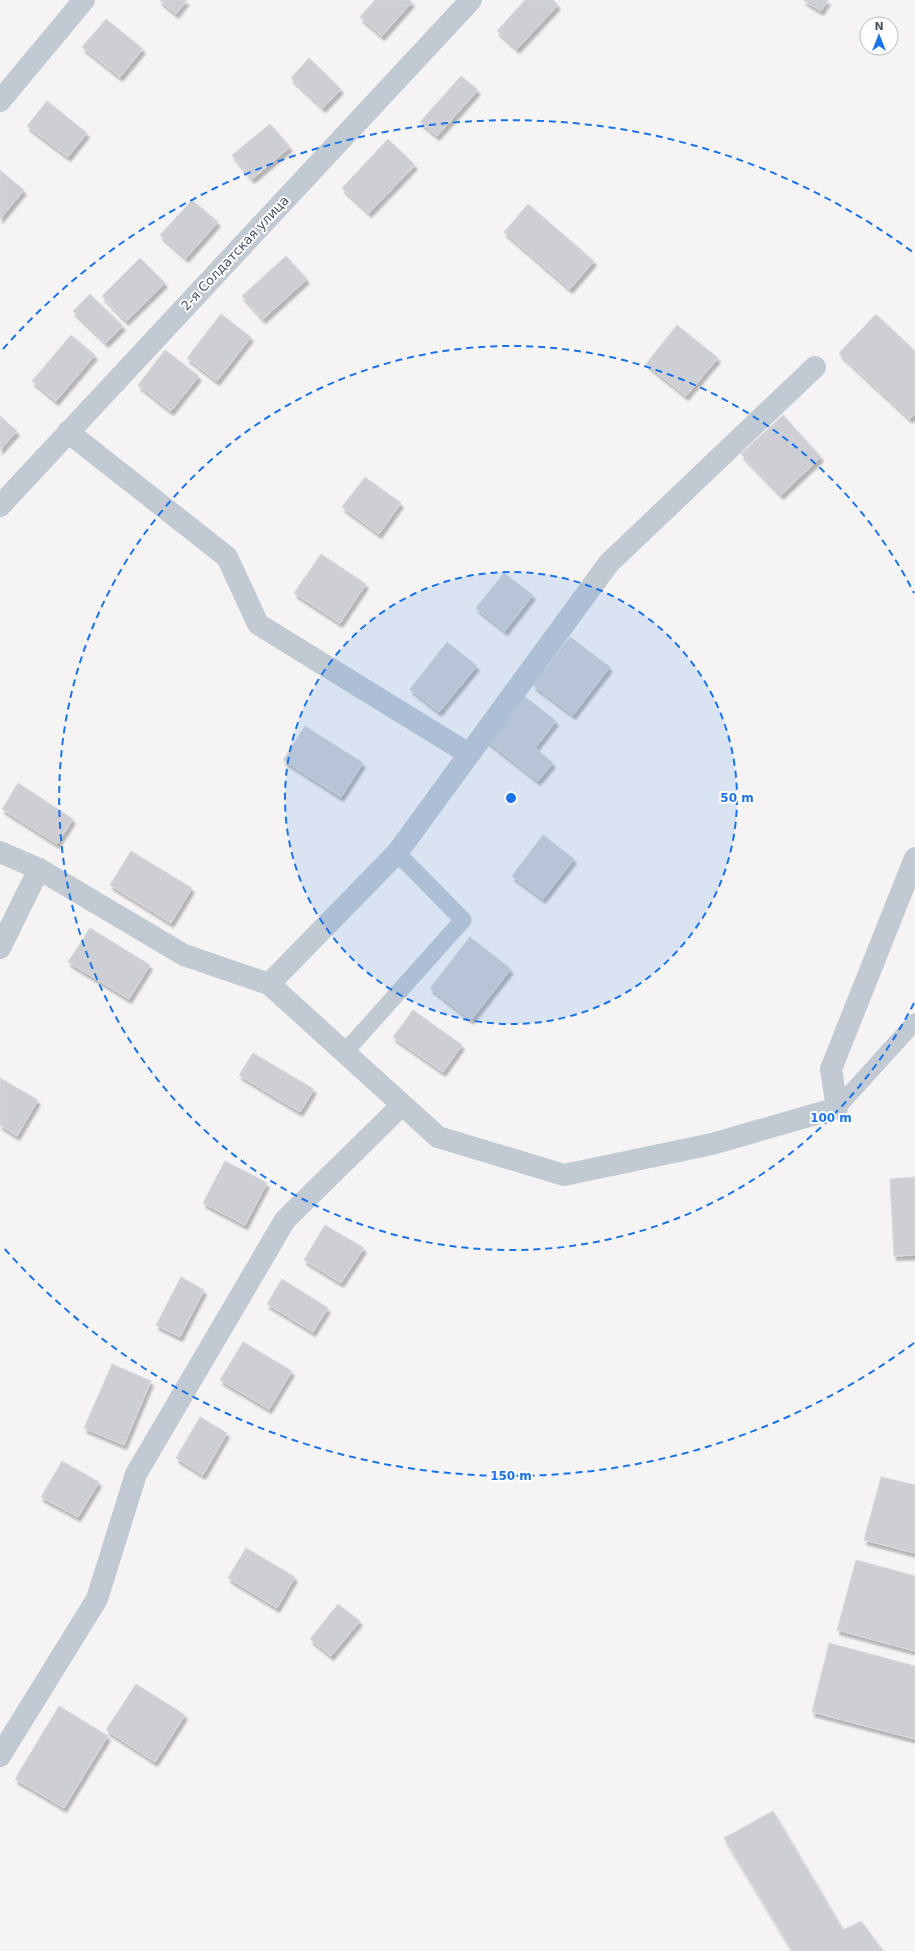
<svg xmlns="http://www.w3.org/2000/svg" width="915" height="1951" viewBox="0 0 915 1951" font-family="'DejaVu Sans',sans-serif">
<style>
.building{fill:#cdcfd5;stroke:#d7d9de;filter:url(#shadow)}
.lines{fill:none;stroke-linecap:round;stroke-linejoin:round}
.service{stroke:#c1cad2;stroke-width:17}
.minor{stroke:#c1cad2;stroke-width:22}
.ring{fill:none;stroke:#1a73e8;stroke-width:2;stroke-dasharray:7 5}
.labels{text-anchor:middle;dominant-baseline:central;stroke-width:4;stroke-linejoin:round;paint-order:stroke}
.street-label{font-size:13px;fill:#4a5661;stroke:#fff}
.centre{fill:#1a73e8;stroke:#fff;stroke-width:2}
.ring-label{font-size:12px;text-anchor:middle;font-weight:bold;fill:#1a73e8;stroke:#fff;stroke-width:4;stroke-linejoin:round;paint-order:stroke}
</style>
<defs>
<filter id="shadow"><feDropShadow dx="2.5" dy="4.5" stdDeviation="1" flood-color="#0004"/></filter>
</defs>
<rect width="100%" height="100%" fill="#f5f3f3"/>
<g class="building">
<polygon points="159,0 187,0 176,14"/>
<polygon points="375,0 410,0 412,2 382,36 360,17"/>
<polygon points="525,0 553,0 558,5 517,49 497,31"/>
<polygon points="803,0 828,0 821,11"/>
<polygon points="106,19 143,49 120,77 82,47"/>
<polygon points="309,58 341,89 323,108 291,78"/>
<polygon points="461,76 478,90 437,136 420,122"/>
<polygon points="47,101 87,133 68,157 27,126"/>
<polygon points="270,124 290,147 252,179 232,155"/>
<polygon points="388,139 415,165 369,213 342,188"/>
<polygon points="0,170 24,190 0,219"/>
<polygon points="192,200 218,222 186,258 160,235"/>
<polygon points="528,204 594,261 570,289 504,232"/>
<polygon points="286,256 307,279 263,319 242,296"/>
<polygon points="140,258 165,283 126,321 102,296"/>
<polygon points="90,294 123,326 106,343 73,311"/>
<polygon points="221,314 251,337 217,381 187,358"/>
<polygon points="876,314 915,351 915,414 910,419 839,353"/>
<polygon points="677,325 718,358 686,396 646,364"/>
<polygon points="71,335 95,355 56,401 32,381"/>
<polygon points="165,350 199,376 171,411 138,385"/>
<polygon points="783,415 821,457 781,495 741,454"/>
<polygon points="0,416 17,431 0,450"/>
<polygon points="365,477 401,503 379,534 342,507"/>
<polygon points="321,554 366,584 340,623 294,593"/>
<polygon points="504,573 533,595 505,631 476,608"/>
<polygon points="570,637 610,667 573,715 533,685"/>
<polygon points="447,642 477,666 439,712 410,689"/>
<polygon points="523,695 556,721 535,748 553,763 538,781 486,740"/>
<polygon points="305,726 363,763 341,797 283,760"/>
<polygon points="18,783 73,819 57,844 2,809"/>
<polygon points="543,835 574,859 543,899 512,876"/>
<polygon points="131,851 192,888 171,923 110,885"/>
<polygon points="90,928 150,965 129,999 68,962"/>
<polygon points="470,937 511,969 471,1020 430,988"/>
<polygon points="413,1010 462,1045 443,1072 393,1037"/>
<polygon points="253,1053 314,1089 300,1112 239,1075"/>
<polygon points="0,1078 38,1100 17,1136 0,1125"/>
<polygon points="225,1161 267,1183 245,1225 203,1203"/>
<polygon points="915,1177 915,1255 894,1256 890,1179"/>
<polygon points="325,1225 364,1248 341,1283 304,1260"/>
<polygon points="181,1277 204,1290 180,1337 156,1325"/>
<polygon points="282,1279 328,1308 313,1332 267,1304"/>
<polygon points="243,1342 292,1371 269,1409 220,1380"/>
<polygon points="112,1364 151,1381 124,1445 84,1428"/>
<polygon points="200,1417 227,1433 203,1475 176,1458"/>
<polygon points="62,1461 99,1482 78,1517 41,1497"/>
<polygon points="881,1477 915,1485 915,1553 864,1540"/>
<polygon points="246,1548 295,1577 277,1608 228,1578"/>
<polygon points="856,1560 915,1576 915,1651 837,1630"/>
<polygon points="338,1604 360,1621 331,1656 310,1639"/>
<polygon points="829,1643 915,1666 915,1739 812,1712"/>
<polygon points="136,1684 185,1715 155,1762 106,1730"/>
<polygon points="59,1706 108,1736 64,1808 15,1779"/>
<polygon points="773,1811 843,1930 861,1921 883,1951 792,1951 724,1838"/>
</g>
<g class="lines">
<g class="service">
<polyline points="345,1052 463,920 397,853"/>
<polyline points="837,1108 915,1022"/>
</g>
<g class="minor">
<polyline points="0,101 84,0"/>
<polyline points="68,432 227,557 258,624 469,754"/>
<polyline points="0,506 471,0"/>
<polyline points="0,852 39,869 184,955 269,984 438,1137 564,1175 712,1144 837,1108 831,1069 915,858"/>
<polyline points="0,948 39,869"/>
<polyline points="269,984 397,853 609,563 815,367"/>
<polyline points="0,1756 97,1599 136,1474 285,1220 402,1105"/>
</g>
</g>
<circle cx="511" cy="798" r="226" fill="#1a73e8" fill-opacity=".12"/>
<g class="ring">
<circle cx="511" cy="798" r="226"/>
<path d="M914 1003A452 452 0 1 1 914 593"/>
<path d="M914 1343A678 678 0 0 1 3 1247M3 349A678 678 0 0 1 914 253"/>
</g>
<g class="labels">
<g class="street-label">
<text transform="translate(235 253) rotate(-47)">2-я Солдатская улица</text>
</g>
</g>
<circle cx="511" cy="798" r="6" class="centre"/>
<g class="ring-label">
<text x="737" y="802">50 m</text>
<text x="831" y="1122">100 m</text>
<text x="511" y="1480">150 m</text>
</g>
<g transform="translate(879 36)"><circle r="19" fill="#ffffff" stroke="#b7bbc0"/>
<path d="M0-3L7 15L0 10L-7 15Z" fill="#1a73e8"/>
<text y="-6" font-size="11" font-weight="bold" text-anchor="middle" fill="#4a5661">N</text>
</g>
</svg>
